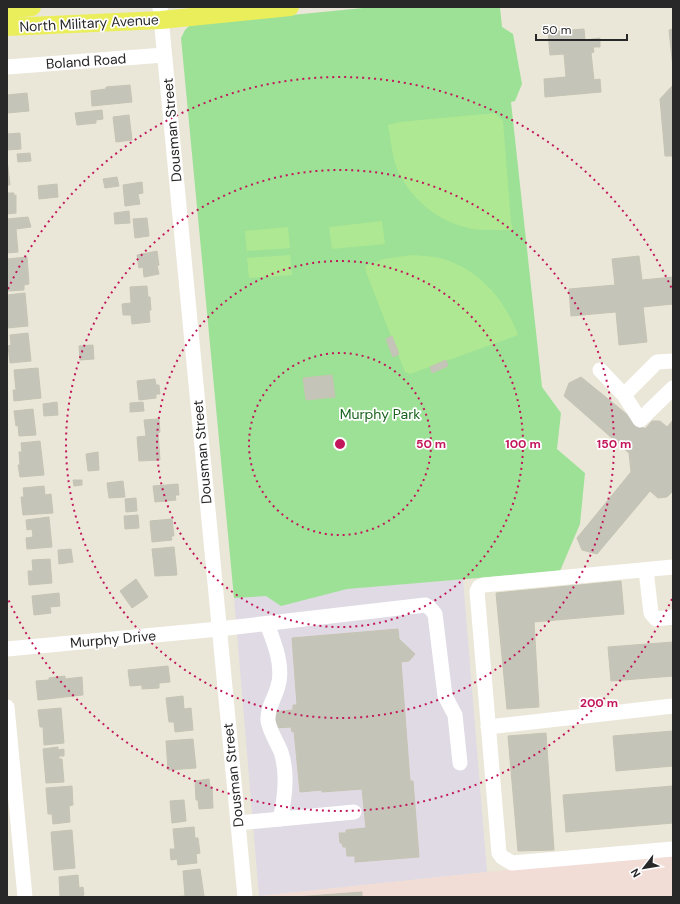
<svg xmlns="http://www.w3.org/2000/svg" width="680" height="904" viewBox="0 0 680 904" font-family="'DM Sans',sans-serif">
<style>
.industrial{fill:#dfdae3}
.medical{fill:#f2dcd6}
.green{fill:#9de196}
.pitch{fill:#aee892}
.building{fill:#c5c4b8;stroke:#c5c4b3}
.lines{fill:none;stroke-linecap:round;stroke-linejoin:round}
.minor{stroke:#fff;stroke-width:15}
.major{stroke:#ebee5b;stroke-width:18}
.ring{fill:none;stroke:#c2185b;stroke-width:2;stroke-dasharray:2 4}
.labels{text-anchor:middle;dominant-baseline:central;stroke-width:3.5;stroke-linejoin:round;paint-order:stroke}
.street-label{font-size:14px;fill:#282828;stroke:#fff}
.park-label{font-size:14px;fill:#1a631e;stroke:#fff}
.centre{fill:#c2185b;stroke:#fff;stroke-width:2}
.ring-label{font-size:12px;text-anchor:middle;font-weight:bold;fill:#c2185b;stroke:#fff;stroke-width:3.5;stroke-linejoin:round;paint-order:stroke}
</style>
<rect width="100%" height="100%" fill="#eae7d9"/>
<polygon class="industrial" points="463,579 487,872 259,896 234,598"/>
<polygon class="medical" points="673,854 673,897 259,897 259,896 487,872"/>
<polygon class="green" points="373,7 500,7 502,27 513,34 522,84 515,101 511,102 542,387 561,413 557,449 585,473 580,524 560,571 347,589 281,606 266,596 234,598 181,38 185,30 190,25"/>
<g class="pitch">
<path d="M495,113L503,121L511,222L513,230C503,230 493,230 482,230C445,227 414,204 398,171C392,157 391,140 388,125L400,122Z"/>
<polygon points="382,221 385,244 332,249 329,227"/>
<polygon points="288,227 290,248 247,251 245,231"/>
<polygon points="290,255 292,275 249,278 247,258"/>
<path d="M412,255C422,256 433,256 443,259C480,270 505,300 518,335L410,374L405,372L366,272L365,266L384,259Z"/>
</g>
<g class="building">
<polygon points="584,29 585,40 600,38 600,47 593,47 594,52 591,53 594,80 600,79 601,92 545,97 544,79 566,77 564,54 550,55 548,32"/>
<polygon points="673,29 673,68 669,30"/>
<polygon points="130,85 132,102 92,106 91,91 106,89 106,87"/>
<polygon points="673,85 673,156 665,156 660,99"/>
<polygon points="27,93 29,111 7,113 7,95"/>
<polygon points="102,110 103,119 96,120 96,123 77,125 75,113"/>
<polygon points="129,115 132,140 116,142 113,117"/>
<polygon points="7,128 8,134 20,133 21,149 7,150"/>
<polygon points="30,153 31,161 18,162 17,154"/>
<polygon points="7,159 10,185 7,185"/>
<polygon points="117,177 119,186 105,188 103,179"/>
<polygon points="142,182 143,193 138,194 140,204 125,206 123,185"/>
<polygon points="57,184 58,197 39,199 38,186"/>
<polygon points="7,193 14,193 14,196 16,195 16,213 7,214"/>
<polygon points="129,211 130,223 115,224 114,213"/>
<polygon points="28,217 31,227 16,229 18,252 7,253 7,219"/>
<polygon points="147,218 149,236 135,238 133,219"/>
<polygon points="157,251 159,265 157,266 159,274 144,277 143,267 139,268 137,255"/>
<polygon points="639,256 642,280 673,277 673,304 643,307 647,342 619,345 616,312 571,316 569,289 615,285 612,259"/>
<polygon points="27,257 29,284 24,285 24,290 7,291 7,259"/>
<polygon points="147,286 148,297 150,297 151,310 149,310 150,322 132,324 131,315 123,315 122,304 131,303 130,287"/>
<polygon points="25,293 28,326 7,328 7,295"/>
<polygon points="28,333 31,361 10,363 8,346 11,345 10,335"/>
<polygon points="392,336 399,354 393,357 386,339"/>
<polygon points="93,345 94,359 80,360 79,346"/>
<polygon points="446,360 448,366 432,373 430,367"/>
<polygon points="38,368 41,398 14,401 13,390 16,390 14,370"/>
<polygon points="332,375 335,397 306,400 303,378"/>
<polygon points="581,377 645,429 652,421 660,421 667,427 673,420 673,491 667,497 658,498 650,491 597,554 582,550 577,538 631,472 629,453 564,396 569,383"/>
<polygon points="155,379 156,385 159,385 160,394 156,394 156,398 139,400 137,381"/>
<polygon points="57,402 58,415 44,416 43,404"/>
<polygon points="143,402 144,411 130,412 130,403"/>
<polygon points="33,409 36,435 19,436 18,425 16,426 14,411"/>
<polygon points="159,419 160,432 158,433 160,460 139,461 137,437 146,436 144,420"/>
<polygon points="40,441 44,475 20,477 18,465 20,465 19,452 22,452 21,443"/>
<polygon points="98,452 99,470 88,471 86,454"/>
<polygon points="73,480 82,480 82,485 74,486"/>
<polygon points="123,481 125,497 109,498 107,483"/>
<polygon points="178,484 179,495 175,495 176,500 155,502 153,486"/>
<polygon points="44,486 45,495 51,494 53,513 23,515 21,497 24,497 23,488"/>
<polygon points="136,498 137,511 126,512 125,499"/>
<polygon points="138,515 139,528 125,529 124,516"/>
<polygon points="49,517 52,547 27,549 26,538 33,537 32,529 27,530 26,520"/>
<polygon points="172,519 174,536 171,536 172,540 152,542 150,521"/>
<polygon points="174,547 177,575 155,576 152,549"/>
<polygon points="71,549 73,562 59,564 58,550"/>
<polygon points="50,559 52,583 29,585 28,571 33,571 32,560"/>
<polygon points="136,579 148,597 132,608 120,591"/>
<polygon points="621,581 624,614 534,622 539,707 507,709 496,593"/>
<polygon points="59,593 60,606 50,607 51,613 34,615 32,596"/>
<polygon points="398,629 399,639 415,654 409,661 401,662 410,781 413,781 419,857 355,862 355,856 347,856 346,847 343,847 342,843 340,843 339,833 346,833 346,830 366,828 362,789 322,792 322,790 300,792 294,731 292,732 291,727 273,728 272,712 293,710 293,705 297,705 292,638"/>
<polygon points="673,642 673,676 611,681 608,647"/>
<polygon points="168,666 170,682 159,683 159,688 142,689 142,685 130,686 128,670"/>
<polygon points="65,676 65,679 82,677 83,695 38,700 36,681 49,680 49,678"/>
<polygon points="183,696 184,709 191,708 193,730 175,732 174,722 169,722 166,698"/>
<polygon points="61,708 64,743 44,745 43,727 40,727 38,710"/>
<polygon points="673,731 673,766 616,771 613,736"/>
<polygon points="546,733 554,850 518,851 508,736"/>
<polygon points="193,739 196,768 168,770 166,741"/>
<polygon points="58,747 58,750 64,749 64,756 59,756 59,759 62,759 64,782 46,783 43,749"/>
<polygon points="209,779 210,787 212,787 213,808 199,809 198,800 196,800 195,781"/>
<polygon points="72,786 73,805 69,806 70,822 53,824 52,814 48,814 46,788"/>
<polygon points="673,786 673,823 566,832 563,795"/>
<polygon points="184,800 186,821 172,823 170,801"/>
<polygon points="194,827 195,838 198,838 200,853 196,854 197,863 178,865 177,859 171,860 170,849 175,849 173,829"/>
<polygon points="72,830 75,868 54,870 51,832"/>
<polygon points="200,869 204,896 172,897 185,896 183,871"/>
<polygon points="78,875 79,888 83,887 84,895 80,896 80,897 60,897 59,877"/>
<polygon points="362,892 362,897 296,897"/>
</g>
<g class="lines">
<g class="minor">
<polyline points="160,7 245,897"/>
<polyline points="7,67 164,55"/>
<polyline points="673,361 657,362 624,395 640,420 673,388"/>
<polyline points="600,370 624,395"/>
<polyline points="673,567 484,585 479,587 477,591 499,853 502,857 512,863 673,849"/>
<polyline points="646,570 651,613 656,619 673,617"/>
<path d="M267,624C274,642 284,666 278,686C275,698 267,708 268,721C270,732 277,742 281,752C288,773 285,798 280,819"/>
<polyline points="7,649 219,629 425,605 430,608 435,614 445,696 455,715 460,763"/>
<polyline points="7,707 25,897"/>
<polyline points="488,727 673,706"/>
<polyline points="238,823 354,812"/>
</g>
<g class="major">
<polyline points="7,10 32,7"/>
<polyline points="7,27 161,20 290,7"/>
</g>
</g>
<g class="ring">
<circle cx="340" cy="444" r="91"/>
<circle cx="340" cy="444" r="183"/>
<circle cx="340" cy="444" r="274"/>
<path d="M672 599A366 366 0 0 1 8 599M8 289A366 366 0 0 1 672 289"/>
</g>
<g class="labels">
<g class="street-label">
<text transform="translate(89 23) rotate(-3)">North Military Avenue</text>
<text transform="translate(86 61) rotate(-4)">Boland Road</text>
<text transform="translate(172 130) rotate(-95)">Dousman Street</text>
<text transform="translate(202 452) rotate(-95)">Dousman Street</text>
<text transform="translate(113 639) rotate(-5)">Murphy Drive</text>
<text transform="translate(233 775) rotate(-96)">Dousman Street</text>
</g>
<g class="park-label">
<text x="380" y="414">Murphy Park</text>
</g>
</g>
<circle cx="340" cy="444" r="6" class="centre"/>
<g class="ring-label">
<text x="431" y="448">50 m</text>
<text x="523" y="448">100 m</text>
<text x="614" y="448">150 m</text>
<text x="599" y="707">200 m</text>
</g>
<rect width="680" height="904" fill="none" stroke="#282828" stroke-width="16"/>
<g transform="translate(644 868) rotate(239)" stroke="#ffffff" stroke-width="3" paint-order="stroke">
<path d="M0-3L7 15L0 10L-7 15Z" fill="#282828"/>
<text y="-6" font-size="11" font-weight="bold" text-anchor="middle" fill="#282828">N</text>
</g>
<path d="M536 34v6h91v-6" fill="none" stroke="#282828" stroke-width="2"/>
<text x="542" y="34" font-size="12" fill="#282828" stroke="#ffffff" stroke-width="3" paint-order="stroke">50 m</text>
</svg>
